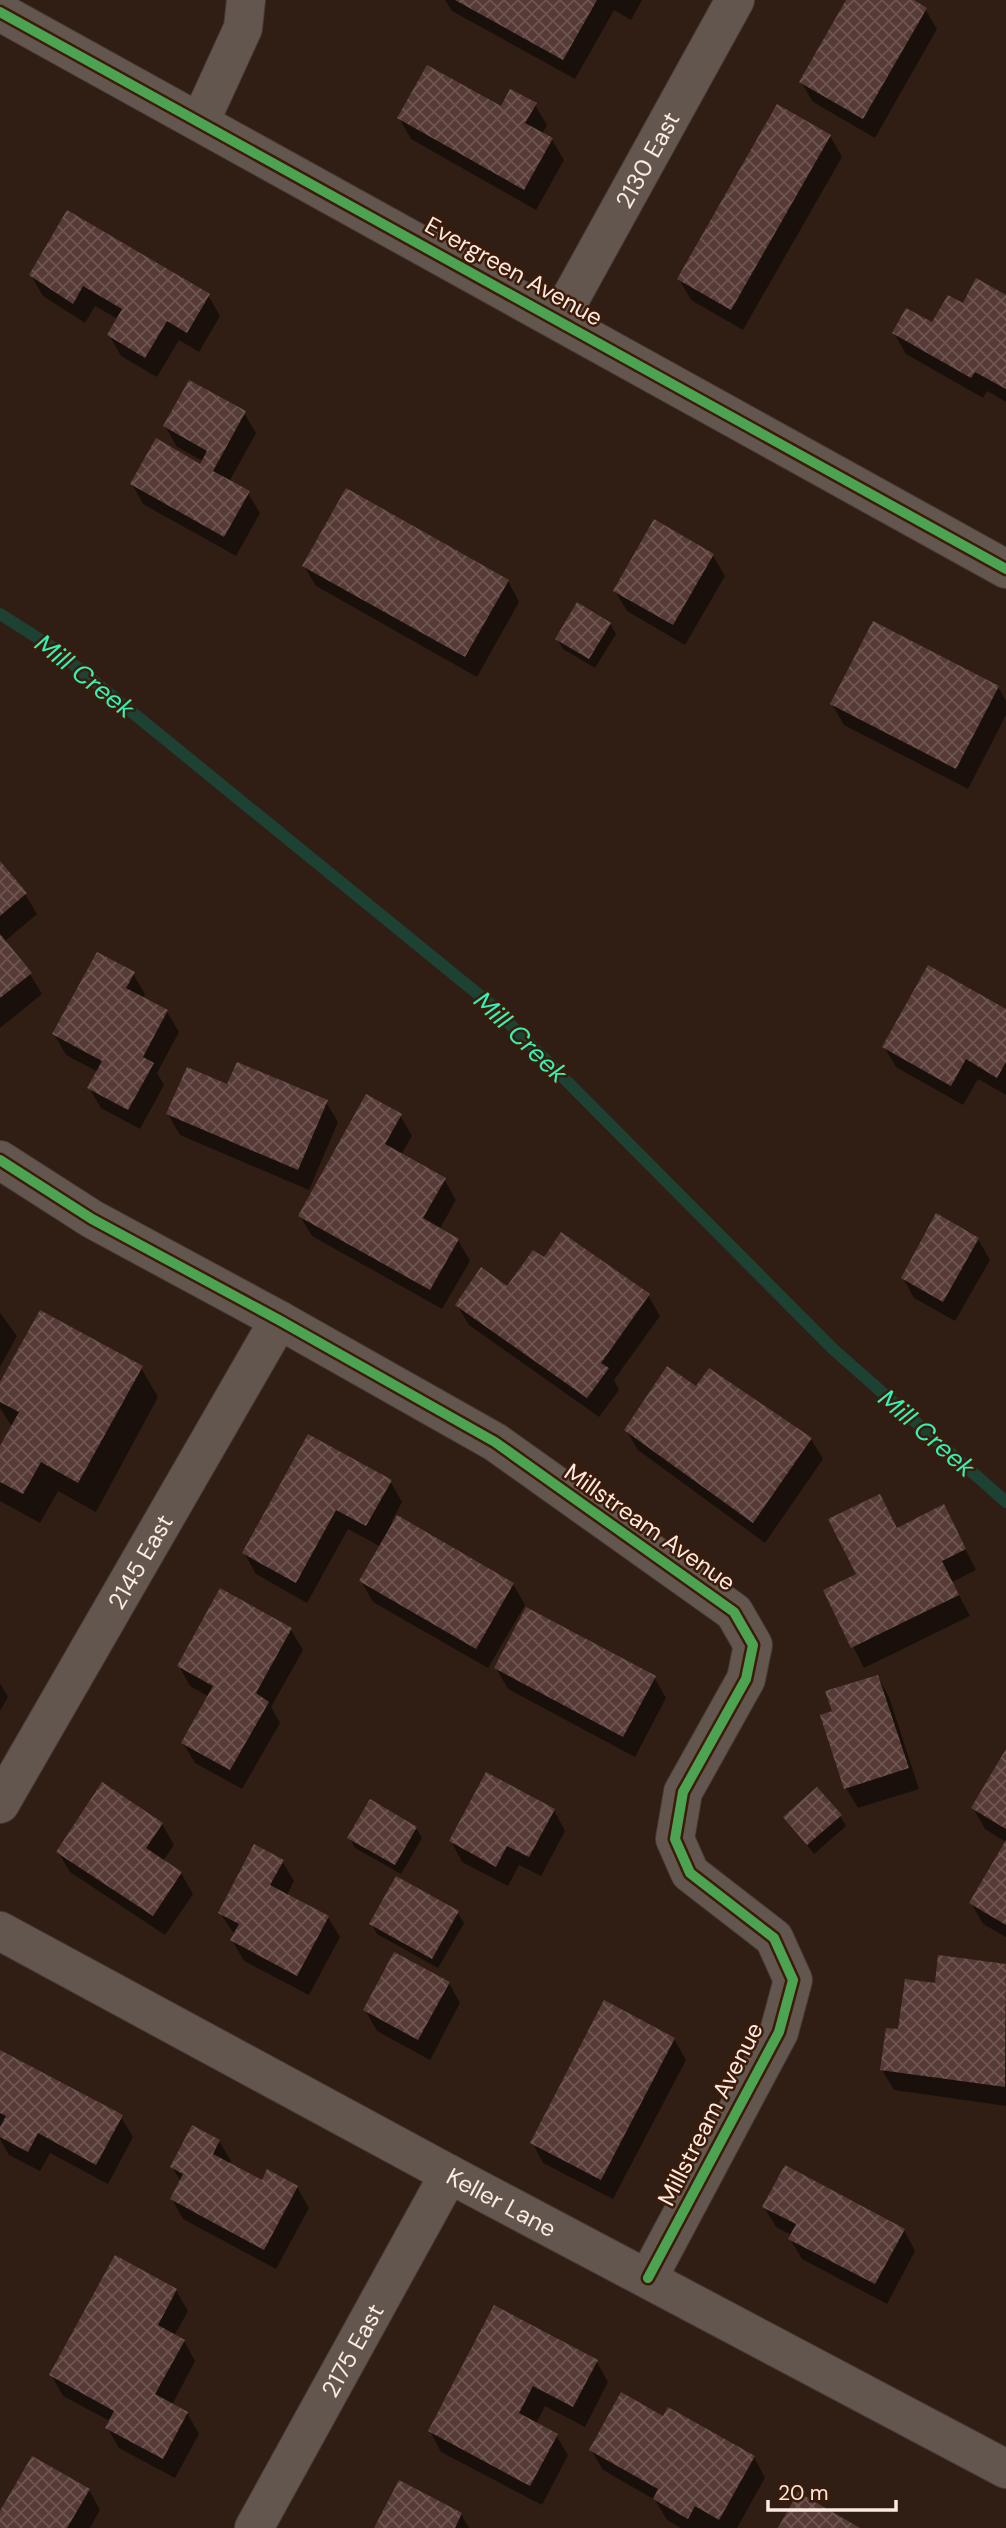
<svg xmlns="http://www.w3.org/2000/svg" width="1006" height="2528" viewBox="0 0 1006 2528" font-family="'DM Sans',sans-serif">
<style>
.shadow{fill:#0007}
.lines{fill:none;stroke-linecap:round;stroke-linejoin:round}
.stream{stroke:#1d4234;stroke-width:12}
.building{fill:url(#building-cross-hatch)}
.minor-casing{stroke:#493a35;stroke-width:40}
.minor{stroke:#63564e;stroke-width:38}
.cycleway-casing{stroke:#3c1b09;stroke-width:15}
.cycleway{stroke:#4ca352;stroke-width:10}
.labels{text-anchor:middle;dominant-baseline:central;stroke-width:5;stroke-linejoin:round;paint-order:stroke}
.street-label{font-size:24px;fill:#fce9e0;stroke:#3c1b09}
.water-label{font-size:26px;font-style:italic;fill:#30f3ba;stroke:#3c1b09}
</style>
<defs>
<pattern id="building-cross-hatch" width="8" height="8" patternUnits="userSpaceOnUse" patternTransform="scale(1.75)"><rect width="8" height="8" fill="#563a36"/><path d="M0 0l8 8M0 8l8-8" fill="none" stroke="#6f5653"/></pattern>
</defs>
<rect width="100%" height="100%" fill="#301e15"/>
<g class="shadow">
<polygon points="445,0 642,0 631,20 614,10 575,79 452,11"/>
<polygon points="848,0 910,0 925,9 937,29 875,138 813,102 801,82"/>
<polygon points="535,105 547,125 542,134 552,140 564,160 536,210 411,139 399,118"/>
<polygon points="830,136 842,157 743,330 691,300 679,279"/>
<polygon points="31,275 208,295 220,316 199,352 179,340 157,377 121,356 109,335 118,319 95,306 85,323 43,296"/>
<polygon points="1006,297 1006,402 987,391 983,398 906,354 894,333 932,325 963,305"/>
<polygon points="244,413 256,433 229,482 248,493 260,513 236,556 143,504 132,484 200,466 203,461 177,447 165,426"/>
<polygon points="713,556 725,576 685,645 627,611 615,591"/>
<polygon points="304,566 508,581 519,602 477,677 316,586"/>
<polygon points="610,624 616,634 595,668 563,649 557,639"/>
<polygon points="998,687 1006,701 1006,715 968,789 844,725 832,704"/>
<polygon points="0,864 25,894 37,914 4,942 30,974 42,994 0,1028"/>
<polygon points="133,974 145,994 143,999 167,1012 179,1032 157,1073 164,1085 140,1129 101,1108 89,1088 98,1072 66,1055 54,1034"/>
<polygon points="1006,1011 1006,1095 978,1079 963,1105 896,1067 884,1047"/>
<polygon points="228,1087 326,1102 338,1122 309,1190 180,1135 168,1114"/>
<polygon points="400,1115 412,1136 401,1155 444,1179 456,1200 439,1230 458,1240 470,1261 442,1309 312,1236 300,1216"/>
<polygon points="978,1239 990,1260 955,1321 914,1298 903,1278"/>
<polygon points="544,1260 648,1295 660,1316 614,1380 619,1390 599,1417 469,1325 457,1305 508,1288"/>
<polygon points="0,1313 17,1336 0,1367"/>
<polygon points="141,1368 158,1397 96,1512 58,1491 40,1523 0,1501 0,1449 12,1427 0,1408 0,1386"/>
<polygon points="697,1389 811,1439 823,1459 765,1543 638,1450 626,1430"/>
<polygon points="390,1481 402,1502 391,1523 513,1584 525,1605 488,1668 373,1602 361,1581 381,1547 348,1529 307,1603 256,1574 244,1553"/>
<polygon points="880,1496 898,1529 944,1507 976,1570 952,1582 970,1616 864,1668 825,1591 858,1575"/>
<polygon points="291,1630 303,1650 271,1707 280,1723 242,1789 195,1763 183,1743 209,1697 190,1686 179,1666"/>
<polygon points="496,1668 654,1677 666,1698 635,1757 508,1689"/>
<polygon points="878,1677 889,1697 919,1789 858,1808 846,1788 834,1712"/>
<polygon points="0,1683 8,1697 0,1711"/>
<polygon points="1006,1753 1006,1842 985,1829 973,1808"/>
<polygon points="554,1810 565,1831 541,1876 519,1865 508,1886 462,1862 451,1841"/>
<polygon points="840,1816 846,1826 814,1854 785,1817"/>
<polygon points="162,1824 174,1845 163,1861 181,1873 193,1894 165,1935 70,1872 58,1852"/>
<polygon points="416,1828 422,1838 401,1874 355,1848 349,1838"/>
<polygon points="1006,1844 1006,1937 983,1924 971,1903"/>
<polygon points="282,1861 294,1881 287,1895 328,1917 340,1937 309,1995 244,1961 232,1940 235,1935 220,1913"/>
<polygon points="458,1913 464,1923 438,1968 377,1934 371,1924"/>
<polygon points="940,1957 1006,1966 1006,2106 894,2090 882,2070 900,2031 936,1985"/>
<polygon points="449,1983 460,2003 430,2060 377,2031 365,2010"/>
<polygon points="674,2039 686,2060 613,2199 543,2163 532,2142"/>
<polygon points="0,2052 121,2117 133,2137 108,2184 50,2153 40,2171 9,2155 0,2139"/>
<polygon points="219,2141 231,2161 229,2165 262,2182 297,2187 309,2208 276,2269 183,2219 172,2199 181,2182 172,2167"/>
<polygon points="764,2207 904,2230 915,2251 887,2304 802,2259 790,2239 792,2235 776,2227"/>
<polygon points="176,2290 188,2311 174,2336 184,2341 195,2361 172,2405 187,2413 199,2434 175,2478 119,2448 107,2427 110,2421 63,2396 51,2375"/>
<polygon points="495,2308 596,2361 608,2382 585,2427 545,2406 536,2424 556,2435 568,2455 542,2505 441,2452 430,2431"/>
<polygon points="664,2418 754,2457 765,2478 737,2528 681,2528 667,2520 655,2500 603,2470 591,2450"/>
<polygon points="89,2490 100,2510 90,2528 0,2528 0,2515"/>
<polygon points="461,2514 469,2528 376,2528"/>
</g>
<g class="lines">
<polyline class="stream" points="0,614 52,647 489,1003 833,1349 1006,1502"/>
</g>
<g class="building">
<polygon points="455,0 597,0 563,60"/>
<polygon points="846,0 914,0 927,8 863,119 799,82"/>
<polygon points="427,65 501,106 510,89 537,103 525,123 553,138 524,190 397,118"/>
<polygon points="777,104 831,135 731,310 677,279"/>
<polygon points="67,210 210,294 187,333 167,321 145,358 107,335 122,309 83,286 73,304 29,275"/>
<polygon points="976,278 1006,295 1006,389 975,372 971,378 892,333 906,308 932,322 948,295 963,303"/>
<polygon points="189,380 246,411 213,471 250,491 224,537 130,484 156,438 200,464 207,451 163,426"/>
<polygon points="346,488 509,580 465,657 302,566"/>
<polygon points="654,519 714,554 673,625 613,591"/>
<polygon points="577,602 611,623 589,659 555,639"/>
<polygon points="873,621 999,686 956,769 830,704"/>
<polygon points="0,861 27,893 0,916"/>
<polygon points="0,934 32,973 0,998"/>
<polygon points="97,952 135,972 126,988 168,1010 143,1057 154,1063 128,1110 87,1088 102,1061 52,1034"/>
<polygon points="928,965 1006,1009 1006,1062 997,1078 966,1059 951,1086 882,1047"/>
<polygon points="237,1062 328,1100 298,1170 166,1114 187,1067 227,1084"/>
<polygon points="366,1094 402,1114 385,1144 446,1178 423,1218 459,1239 430,1290 298,1216"/>
<polygon points="936,1213 979,1238 943,1302 901,1278"/>
<polygon points="561,1232 650,1294 601,1363 609,1368 587,1398 455,1305 481,1267 507,1286 533,1250 544,1257"/>
<polygon points="40,1310 143,1366 78,1483 41,1462 23,1494 0,1482 0,1446 19,1412 0,1402 0,1382"/>
<polygon points="667,1366 696,1386 709,1368 812,1438 753,1523 624,1430"/>
<polygon points="308,1434 392,1480 366,1526 336,1510 296,1583 242,1553"/>
<polygon points="880,1494 897,1528 944,1504 966,1549 942,1561 959,1595 851,1648 823,1590 856,1574 828,1519"/>
<polygon points="397,1515 514,1583 476,1649 359,1581"/>
<polygon points="220,1588 292,1628 256,1693 269,1702 230,1770 181,1743 213,1686 177,1666"/>
<polygon points="526,1607 656,1676 623,1737 494,1668"/>
<polygon points="878,1675 909,1768 844,1789 820,1715 832,1711 825,1691"/>
<polygon points="1006,1749 1006,1829 971,1808"/>
<polygon points="486,1772 555,1809 529,1857 507,1846 496,1867 449,1841"/>
<polygon points="102,1782 163,1823 146,1848 182,1872 153,1916 56,1852"/>
<polygon points="817,1787 842,1815 807,1845 783,1817"/>
<polygon points="370,1799 417,1827 395,1865 347,1838"/>
<polygon points="1006,1840 1006,1925 969,1903"/>
<polygon points="254,1844 284,1860 270,1885 329,1916 297,1976 230,1940 239,1924 218,1913"/>
<polygon points="396,1876 459,1911 432,1959 369,1924"/>
<polygon points="394,1952 450,1982 418,2040 363,2010"/>
<polygon points="938,1955 1006,1964 1005,2087 880,2070 886,2028 898,2029 905,1979 935,1983"/>
<polygon points="604,2000 675,2038 601,2180 530,2143"/>
<polygon points="0,2050 123,2115 96,2165 38,2133 28,2152 0,2137 0,2127 6,2116 0,2113"/>
<polygon points="192,2125 220,2140 213,2154 262,2180 267,2169 298,2186 264,2250 170,2199 183,2174 170,2167"/>
<polygon points="785,2165 905,2229 875,2284 788,2239 796,2224 762,2207"/>
<polygon points="115,2255 177,2289 158,2325 185,2340 155,2394 188,2412 163,2459 105,2428 114,2411 49,2375"/>
<polygon points="494,2305 598,2360 573,2407 533,2386 519,2413 558,2434 530,2486 428,2431"/>
<polygon points="621,2392 663,2416 668,2407 755,2456 719,2520 695,2506 688,2519 653,2499 658,2489 589,2450"/>
<polygon points="32,2456 90,2489 67,2528 0,2528 0,2511"/>
<polygon points="399,2480 462,2513 455,2528 374,2528"/>
<polygon points="798,2492 860,2528 778,2528"/>
</g>
<g class="lines">
<defs>
<g id="minor">
<polyline points="0,12 1006,569"/>
<polyline points="200,122 243,28 246,0"/>
<path id="s1" d="M559,319L735,0"/>
<polyline points="0,1160 92,1219 279,1320 495,1442 734,1612 753,1645 746,1679 683,1792 675,1839 690,1873 774,1938 793,1980 779,2032 648,2278"/>
<path id="s2" d="M0,1804L279,1320"/>
<path id="s3" d="M0,1931L449,2174L1006,2469"/>
<path id="s4" d="M254,2528L449,2174"/>
</g>
</defs>
<use href="#minor" class="minor-casing"/>
<use href="#minor" class="minor"/>
<defs>
<g id="cycleway">
<polyline points="0,12 1006,569"/>
<polyline points="0,1160 92,1219 279,1320 495,1442 734,1612 753,1645 746,1679 683,1792 675,1839 690,1873 774,1938 793,1980 779,2032 648,2278"/>
</g>
</defs>
<use href="#cycleway" class="cycleway-casing"/>
<use href="#cycleway" class="cycleway"/>
</g>
<g class="labels">
<g class="street-label">
<text stroke="none"><textPath href="#s1" startOffset="182">2130 East</textPath></text>
<text transform="translate(514 271) rotate(29)">Evergreen Avenue</text>
<text transform="translate(650 1527) rotate(35)">Millstream Avenue</text>
<text stroke="none"><textPath href="#s2" startOffset="280">2145 East</textPath></text>
<text transform="translate(710 2114) rotate(-63)">Millstream Avenue</text>
<text stroke="none"><textPath href="#s3" startOffset="570">Keller Lane</textPath></text>
<text stroke="none"><textPath href="#s4" startOffset="203">2175 East</textPath></text>
</g>
<g class="water-label">
<text transform="translate(85 676) rotate(38)">Mill Creek</text>
<text transform="translate(521 1037) rotate(44)">Mill Creek</text>
<text transform="translate(927 1433) rotate(41)">Mill Creek</text>
</g>
</g>
<path d="M768 2500v10h128v-10" fill="none" stroke="#fce9e0" stroke-width="3.5"/>
<text x="778" y="2500" font-size="21" fill="#fce9e0" stroke="#3c1b09" stroke-width="5" paint-order="stroke">20 m</text>
</svg>
